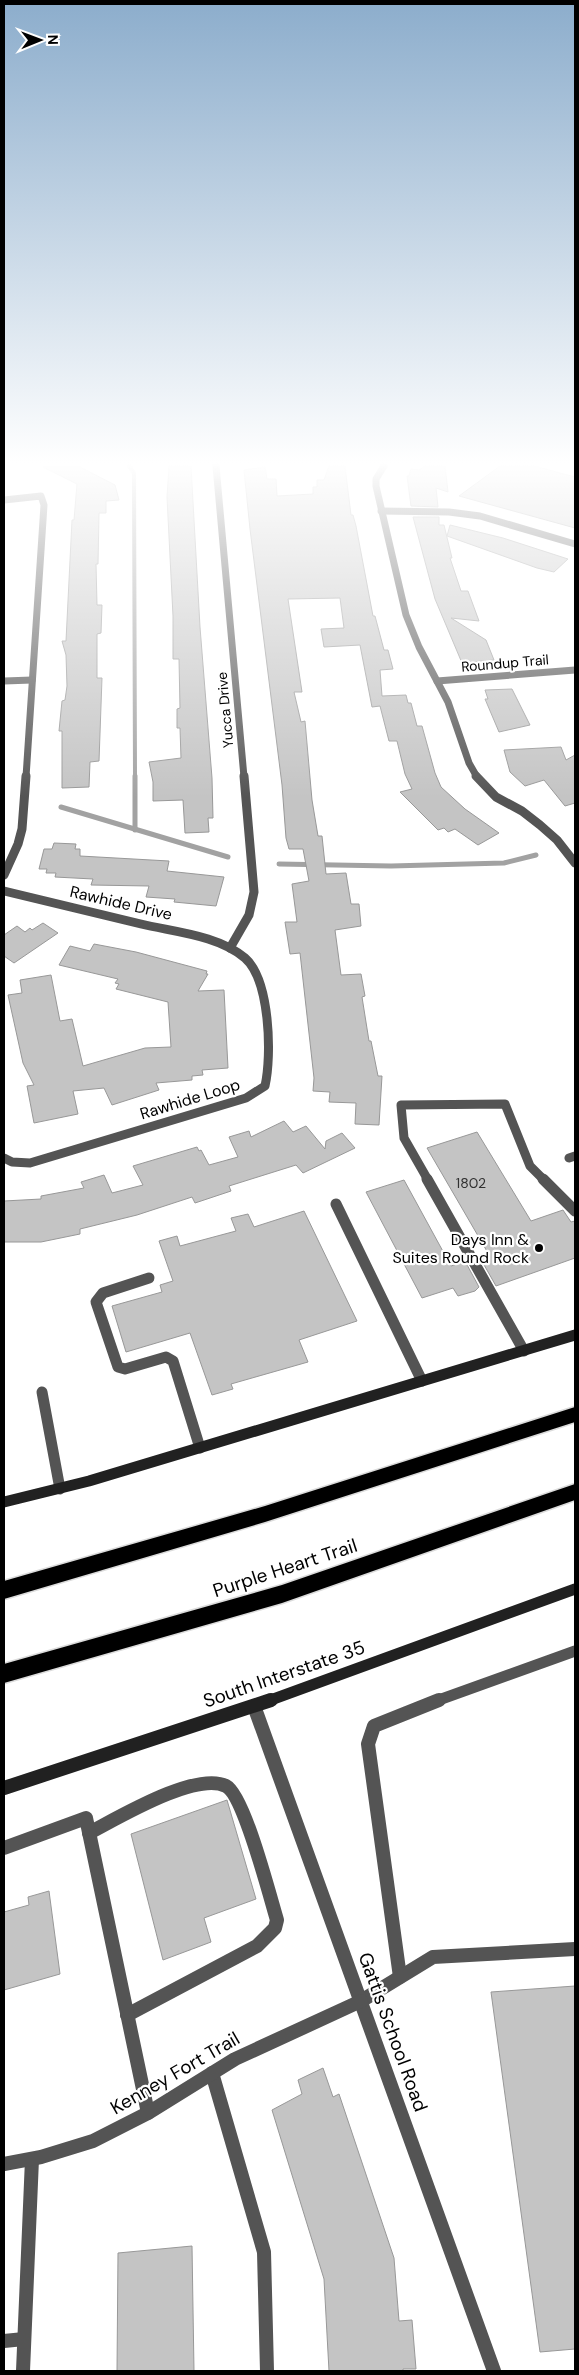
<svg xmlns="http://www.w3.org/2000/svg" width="579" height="2375" viewBox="0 0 579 2375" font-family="'DM Sans',sans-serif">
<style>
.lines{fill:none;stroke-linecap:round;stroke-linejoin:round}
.stream-far1{stroke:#a2a2a2;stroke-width:4}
.stream{stroke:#a2a2a2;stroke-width:5}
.building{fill:#c4c4c4;stroke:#989898}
.motorway-casing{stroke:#dbdbdb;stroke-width:3}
.service-far2{stroke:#545454;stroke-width:9}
.service-far1{stroke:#545454;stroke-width:11}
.service{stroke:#545454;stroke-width:14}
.minor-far2{stroke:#545454;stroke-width:7}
.minor-far1{stroke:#545454;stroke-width:9}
.minor{stroke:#545454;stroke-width:14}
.secondary-far1{stroke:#212121;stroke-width:11}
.secondary{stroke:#212121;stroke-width:14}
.motorway{fill:#000;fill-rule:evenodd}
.poi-dot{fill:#000;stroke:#fff;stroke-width:2}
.labels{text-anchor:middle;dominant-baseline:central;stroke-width:4.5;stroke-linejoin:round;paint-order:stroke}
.far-street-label{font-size:14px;fill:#000;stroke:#fff}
.number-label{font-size:14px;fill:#313131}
.street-label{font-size:16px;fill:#000;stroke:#fff}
.poi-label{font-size:16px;fill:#000;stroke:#fff;text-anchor:end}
.near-street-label{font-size:19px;fill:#000;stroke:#fff}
</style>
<rect width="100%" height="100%" fill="#fff"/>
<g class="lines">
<polyline class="stream-far1" points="129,466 134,473 135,777"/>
<g class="stream">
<polyline points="135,776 135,830"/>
<polyline points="61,807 228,857"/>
<polyline points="279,864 391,866 504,863 536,855"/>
</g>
</g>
<g class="building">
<polygon points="169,466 191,466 200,627 212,778 213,818 208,818 209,832 185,833 183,800 153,801 153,782 149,762 181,758 180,728 177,728 177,709 180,708 179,659 173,659 173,616 167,497"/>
<polygon points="329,466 345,466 351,515 353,515 356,526 373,616 375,616 384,650 388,650 393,669 380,670 382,696 406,695 408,703 411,703 417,726 422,726 435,773 441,787 465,809 499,833 478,845 455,829 448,832 444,828 438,830 400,792 412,789 405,774 397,741 389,741 380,706 372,707 360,645 324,647 321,629 344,628 340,598 288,599 302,692 294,692 301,722 305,721 312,800 318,836 322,836 326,874 346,873 351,904 359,904 361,926 335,930 341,975 361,974 365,996 362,997 369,1041 371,1041 378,1076 382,1076 379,1125 355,1124 356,1103 329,1102 330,1092 313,1091 314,1078 300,953 290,954 285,922 297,922 292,884 309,881 303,849 289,849 286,838 282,785 250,529 244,470 265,467 267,479 276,479 277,496 313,494 313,487 317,487 317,480 324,480"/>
<polygon points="425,466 445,466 448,492 436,488 438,507 411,506 407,476 409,476 411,469 419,470"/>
<polygon points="500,466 534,466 575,477 575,528 459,496"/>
<polygon points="43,467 80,467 115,485 119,500 106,501 106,513 99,513 98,564 96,564 97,605 102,605 101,633 97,634 97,678 102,678 99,761 90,762 89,787 62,788 62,731 59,731 62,701 65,700 67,686 66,655 62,641 66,641 72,520 74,520 77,484"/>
<polygon points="413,517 439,517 439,525 444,525 452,558 450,558 461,591 468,591 479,621 451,618 486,640 494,660 462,663 435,599"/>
<polygon points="450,525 503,538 568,559 554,572 537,568 447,536"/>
<polygon points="512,689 530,725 499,732 485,699 488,699 485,690"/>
<polygon points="561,747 566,760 575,755 575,803 565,806 544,780 525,786 510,772 504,750"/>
<polygon points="54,843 76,844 75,849 80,849 80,856 169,861 167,871 224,877 216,906 174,902 175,899 146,897 149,886 91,885 93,879 55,877 56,873 46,873 47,869 39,869 44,849 52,849"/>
<polygon points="43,923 58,933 14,963 4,956 4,935 17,926 25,932 30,928 32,930"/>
<polygon points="94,944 136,952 207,971 206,974 208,974 198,991 224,990 228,1068 202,1070 203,1075 192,1076 192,1080 156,1083 159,1090 112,1105 104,1088 73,1091 78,1114 34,1123 27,1086 34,1085 23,1063 8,995 22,993 20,980 51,975 60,1021 72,1019 83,1066 145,1048 171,1047 168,1002 116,989 119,984 115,983 118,979 59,965 70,946 90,951"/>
<polygon points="284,1121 293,1132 306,1126 325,1149 326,1141 342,1133 355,1148 303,1173 296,1165 229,1186 231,1191 195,1203 192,1197 137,1215 80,1229 80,1234 41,1242 4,1242 4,1201 41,1199 41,1196 84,1188 81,1182 104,1175 112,1193 143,1185 133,1166 197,1147 199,1151 201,1150 209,1165 238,1157 229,1137 249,1131 251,1137"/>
<polygon points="477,1132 531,1221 563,1210 571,1222 575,1221 575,1258 496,1286 479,1256 488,1253 427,1148"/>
<polygon points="404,1180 451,1266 465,1261 479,1287 475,1291 458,1296 453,1288 422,1298 366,1192"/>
<polygon points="304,1211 357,1321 299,1340 308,1362 231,1384 233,1389 212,1395 190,1333 126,1352 112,1306 162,1292 160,1285 173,1281 159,1241 177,1236 180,1246 236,1231 231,1218 248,1214 254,1227"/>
<polygon points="227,1800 256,1899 204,1918 211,1942 163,1960 131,1834"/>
<polygon points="49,1891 60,1974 4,1990 4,1912 29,1905 28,1897"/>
<polygon points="575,1986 575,2349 540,2352 491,1992"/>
<polygon points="323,2068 333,2097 339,2094 394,2258 399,2321 412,2320 416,2369 403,2369 403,2371 329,2371 324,2279 272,2110 302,2094 298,2080"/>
<polygon points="192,2246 194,2371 117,2371 118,2253"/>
</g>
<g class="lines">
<defs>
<g id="motorway">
<polygon points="575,1407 575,1422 265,1522 4,1599 4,1581 265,1506"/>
<polygon points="575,1484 575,1500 282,1603 4,1683 4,1664 282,1585"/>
</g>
</defs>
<use href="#motorway" class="motorway-casing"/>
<g class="service-far2">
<polyline points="569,1158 575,1156"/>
<polyline points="428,1180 404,1138 401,1105 505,1104 530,1166 544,1180"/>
</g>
<g class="service-far1">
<polyline points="427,1179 524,1351"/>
<polyline points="543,1179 575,1211"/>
<polyline points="336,1204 422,1381"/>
<polyline points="149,1278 103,1293 96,1302 118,1367 125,1369 166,1357 173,1361 200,1448"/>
<polyline points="42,1392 60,1489"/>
<polyline points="436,1701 575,1651"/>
</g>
<g class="service">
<path d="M89,1833C118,1818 196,1771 226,1786C244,1795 270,1897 277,1920L275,1928L257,1946L127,2015"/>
<polyline points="4,1848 86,1818 148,2113"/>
<polyline points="400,1977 368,1744 374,1726 439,1700"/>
<polyline points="361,2001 433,1957 575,1949"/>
<polyline points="212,2073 264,2252 267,2371"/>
<polyline points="4,2341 24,2339"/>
<polyline points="23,2371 32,2159"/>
</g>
<g class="minor-far2">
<polyline points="216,466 244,777"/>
<polyline points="384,466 376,479 376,486 406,615 419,647 448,702 469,763 477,777"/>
<polyline points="4,500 41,496 44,505 26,777"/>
<polyline points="381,511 449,512 480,516 575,544"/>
<polyline points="4,681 32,680"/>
<polyline points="437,681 575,670"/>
</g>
<g class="minor-far1">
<polyline points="476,776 496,797 522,811 540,825 557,840 575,863"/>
<polyline points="4,875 18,844 22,829 26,776"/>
<path d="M4,891C50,902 95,913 141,924C174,932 218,935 245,958C270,980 272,1055 265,1086L246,1098L30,1163L12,1162L4,1158"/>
<polyline points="230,948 249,915 254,892 244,776"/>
</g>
<g class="minor">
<polyline points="254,1706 494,2371"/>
<polyline points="4,2164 41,2157 93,2141 148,2113 235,2059 361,2001"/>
</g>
<g class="secondary-far1">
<polyline points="4,1502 89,1481 575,1335"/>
<polyline points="268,1701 575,1589"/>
</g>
<polyline class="secondary" points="4,1788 271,1700"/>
<use href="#motorway" class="motorway"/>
</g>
<linearGradient id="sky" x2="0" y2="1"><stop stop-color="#8cadcc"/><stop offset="0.58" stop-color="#fff"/><stop offset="1" stop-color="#fff" stop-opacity="0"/></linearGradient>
<rect width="579" height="798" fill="url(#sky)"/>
<circle class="poi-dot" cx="539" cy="1248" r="5"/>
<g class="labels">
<g class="far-street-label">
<text transform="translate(505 663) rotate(-5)">Roundup Trail</text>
<text transform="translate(225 710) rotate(-95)">Yucca Drive</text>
</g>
<g class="number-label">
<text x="471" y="1183">1802</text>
</g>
<g class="street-label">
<text transform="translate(121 903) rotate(13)">Rawhide Drive</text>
<text transform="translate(190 1099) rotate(-17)">Rawhide Loop</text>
</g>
<g class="poi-label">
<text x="529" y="1239">Days Inn &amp;<tspan x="529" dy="18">Suites Round Rock</tspan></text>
</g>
<g class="near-street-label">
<text transform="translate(285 1568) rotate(-18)">Purple Heart Trail</text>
<text transform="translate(284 1674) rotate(-19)">South Interstate 35</text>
<text transform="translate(393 2032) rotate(70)">Gattis School Road</text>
<text transform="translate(175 2073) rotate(-30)">Kenney Fort Trail</text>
</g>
</g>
<rect width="579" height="2375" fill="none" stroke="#000000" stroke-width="10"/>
<g transform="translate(40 40) rotate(89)" stroke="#ffffff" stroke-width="4" paint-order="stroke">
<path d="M0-4L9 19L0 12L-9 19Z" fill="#000000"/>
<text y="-8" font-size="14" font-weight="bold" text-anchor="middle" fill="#000000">N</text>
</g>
</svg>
